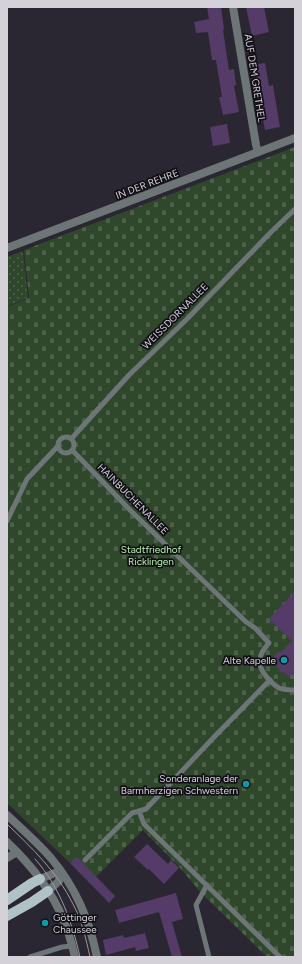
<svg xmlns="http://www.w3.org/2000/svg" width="302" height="964" viewBox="0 0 302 964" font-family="Figtree,sans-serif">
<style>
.grass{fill:url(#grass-dots)}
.cemetery{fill:url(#cemetery-stones)}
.building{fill:#553b68}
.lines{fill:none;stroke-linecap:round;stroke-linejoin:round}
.service{stroke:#6d7577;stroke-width:5}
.minor{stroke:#6d7577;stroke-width:8}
.tertiary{stroke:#6d7577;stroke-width:8}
.primary{stroke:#b1c2c6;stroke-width:10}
.tram{stroke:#9e9aa4;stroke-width:1}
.culture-dot{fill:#0f9aa8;stroke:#121016;stroke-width:1.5}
.labels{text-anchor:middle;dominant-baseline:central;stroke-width:3.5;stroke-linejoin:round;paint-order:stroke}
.street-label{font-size:10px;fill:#d4d1d9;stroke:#121016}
.park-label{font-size:10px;fill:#b4eeab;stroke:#121016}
.poi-label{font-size:10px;fill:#d4d1d9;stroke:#121016;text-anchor:end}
</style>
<defs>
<pattern id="grass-dots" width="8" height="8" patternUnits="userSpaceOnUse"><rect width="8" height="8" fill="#2f482b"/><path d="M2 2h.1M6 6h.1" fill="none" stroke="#4c6149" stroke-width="1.8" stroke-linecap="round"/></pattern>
<pattern id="cemetery-stones" width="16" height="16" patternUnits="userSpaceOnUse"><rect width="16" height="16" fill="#2f482b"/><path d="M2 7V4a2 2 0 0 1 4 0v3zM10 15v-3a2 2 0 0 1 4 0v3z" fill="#4c6149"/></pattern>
</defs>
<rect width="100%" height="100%" fill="#2a2632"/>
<polygon class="grass" points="23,251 28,298 7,306 7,257"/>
<polygon class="cemetery" points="295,147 295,957 267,957 202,894 180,868 143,830 91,882 71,862 70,863 7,803 7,307 29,298 24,250"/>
<g class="building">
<polygon points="207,7 221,7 224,29 223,30 229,70 234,69 236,85 234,86 239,112 223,115 219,97 222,97 216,60 212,60 208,32 196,33 194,22 209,19"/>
<polygon points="246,7 264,7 269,32 252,36"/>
<polygon points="265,63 269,86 273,85 280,127 265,130 253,65"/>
<polygon points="227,124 230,143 213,146 210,127"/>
<polygon points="295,591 295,671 289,677 284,672 282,673 277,667 278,666 272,661 275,659 273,657 278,652 280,653 292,641 269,619"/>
<polygon points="147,844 168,864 171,860 179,868 164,884 149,869 148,870 134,857"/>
<polygon points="77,857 115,896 109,903 70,863"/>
<polygon points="176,893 183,919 172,922 182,957 172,957 159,912 119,923 115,910"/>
<polygon points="145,933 149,948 136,951 135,947 106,955 103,940 123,935 124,938"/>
</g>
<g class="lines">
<g class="service">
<circle cx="66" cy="445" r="8"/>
<polyline points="71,439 129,375 187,319 271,232 295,209"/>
<path d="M72,450L131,511L245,621L255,628L269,643C265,648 260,653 260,660C258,670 271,683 279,688C284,690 290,690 295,690"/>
<polyline points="7,521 27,479 58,446"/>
<polyline points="139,811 144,824 280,957"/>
<polyline points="85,860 132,813 146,809 216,735 270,680"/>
<polyline points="207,885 196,905 209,957"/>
<polyline points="30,957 62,947 72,946"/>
</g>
<g class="minor">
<polyline points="233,7 256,145 258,152"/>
<polyline points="7,858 17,852"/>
</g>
<g class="tertiary">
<polyline points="7,248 295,138"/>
<path d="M7,815C22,829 37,842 51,858C76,888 89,919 97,957"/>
<path d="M7,842C30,864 51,889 63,919C68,931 72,944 75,957"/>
<polyline points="40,879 60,871"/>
<polyline points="48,891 59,881 60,871"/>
</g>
<g class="primary">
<polyline points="7,900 32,883 40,879"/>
<polyline points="7,916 32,902 48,891"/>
</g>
<g class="tram">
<path d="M7,824C32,848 58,873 73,904C82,921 86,939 90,957"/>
<path d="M35,859C60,887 72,922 80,957"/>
</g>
</g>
<g class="culture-dot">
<circle cx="284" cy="660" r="4"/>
<circle cx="246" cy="784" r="4"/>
<circle cx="45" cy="923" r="4"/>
</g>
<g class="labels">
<g class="street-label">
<text transform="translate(255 78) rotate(81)">AUF DEM GRETHEL</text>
<text transform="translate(147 184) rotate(-21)">IN DER REHRE</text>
<text transform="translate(175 316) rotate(-45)">WEISSDORNALLEE</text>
<text transform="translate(133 499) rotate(45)">HAINBUCHENALLEE</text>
</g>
<g class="park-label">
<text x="151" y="549">Stadtfriedhof<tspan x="151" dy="12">Ricklingen</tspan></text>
</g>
<g class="poi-label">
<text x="276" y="660">Alte Kapelle</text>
<text x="238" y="778">Sonderanlage der<tspan x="238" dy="12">Barmherzigen Schwestern</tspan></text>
<text x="53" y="917" text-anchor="start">Göttinger<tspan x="53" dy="12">Chaussee</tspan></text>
</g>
</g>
<rect width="302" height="964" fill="none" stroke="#d4d1d9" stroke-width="16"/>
</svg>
